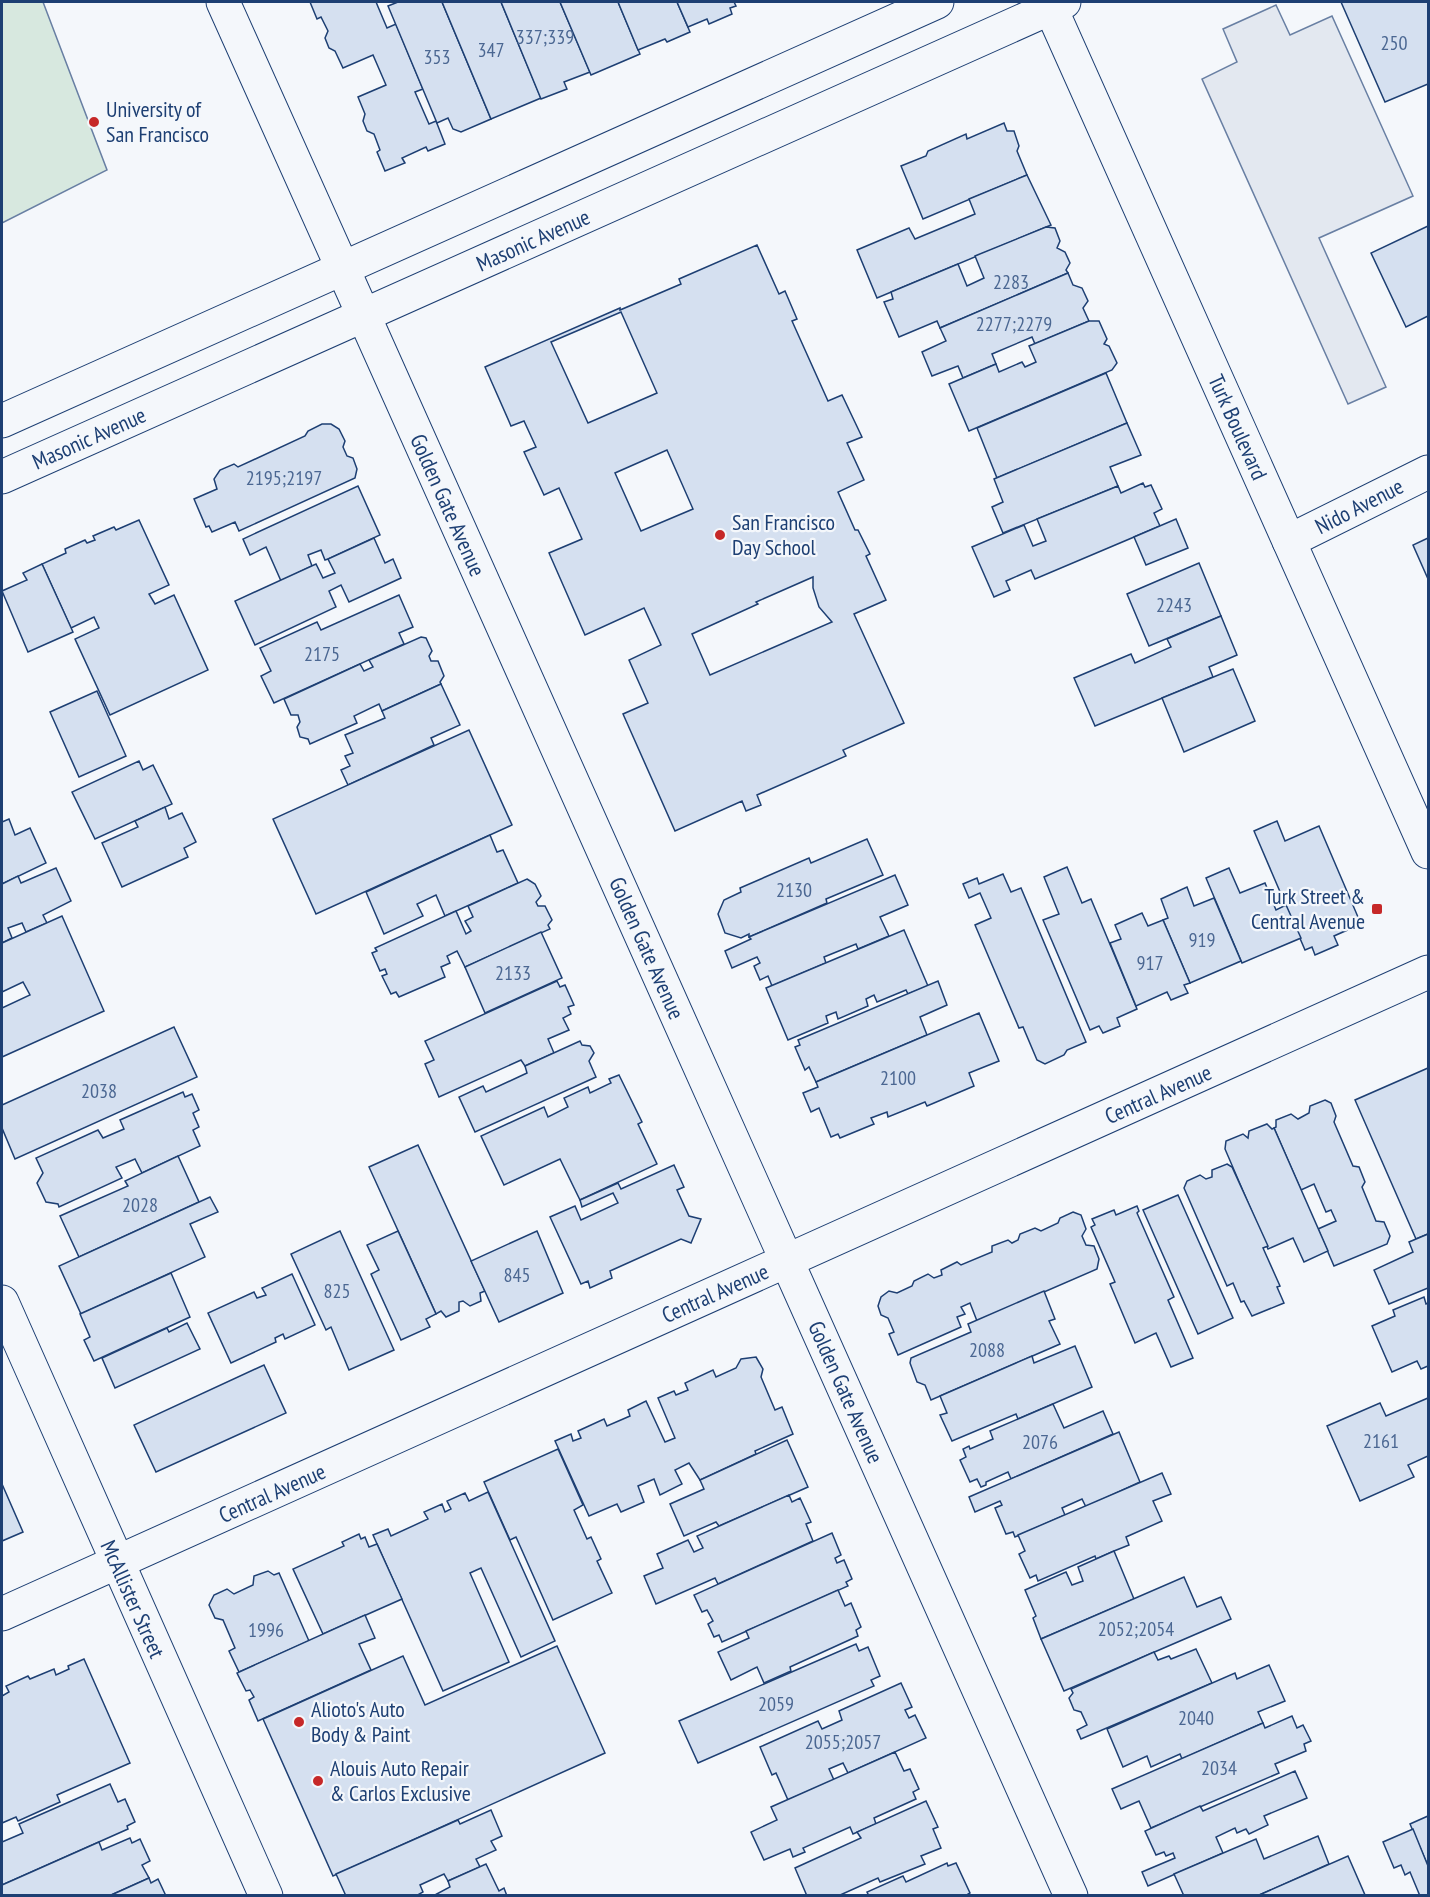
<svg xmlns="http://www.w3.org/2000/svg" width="1430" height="1897" viewBox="0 0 1430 1897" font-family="'PT Sans Narrow',sans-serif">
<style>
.green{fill:#d7e8df;stroke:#687fa3;stroke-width:1.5}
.parking{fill:#e3e8f0;stroke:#687fa3;stroke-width:1.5}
.building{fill:#d5e0f0;stroke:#1d3f73;stroke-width:1.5;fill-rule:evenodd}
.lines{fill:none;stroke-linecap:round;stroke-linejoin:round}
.street-casing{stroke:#1d3f73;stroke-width:35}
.secondary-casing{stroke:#1d3f73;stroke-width:35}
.street{stroke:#f4f7fb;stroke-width:33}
.secondary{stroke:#f4f7fb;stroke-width:33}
.poi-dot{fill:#c62828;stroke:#f4f7fb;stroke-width:2}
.labels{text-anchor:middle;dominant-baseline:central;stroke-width:4.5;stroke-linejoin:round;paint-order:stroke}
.number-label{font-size:20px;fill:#4b6792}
.poi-label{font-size:22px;fill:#1d3f73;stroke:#f4f7fb;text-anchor:start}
.street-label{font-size:22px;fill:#1d3f73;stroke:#f4f7fb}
</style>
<rect width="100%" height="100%" fill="#f4f7fb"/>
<polygon class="green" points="2,2 43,2 107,170 2,223"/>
<polygon class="parking" points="1276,5 1290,35 1332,16 1413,196 1319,238 1386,387 1348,404 1202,79 1237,62 1223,29"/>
<g class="building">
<polygon points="310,2 376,2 387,28 396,24 423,89 415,92 429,124 436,121 445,144 428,151 426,147 402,158 405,163 385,171 377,152 380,150 374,134 367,131 363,121 365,114 358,97 386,85 373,55 343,68 335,51 329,48 325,38 328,31 321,17 317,19"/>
<polygon points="398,2 442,2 491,119 461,132 453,129 448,118 437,123 388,6"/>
<polygon points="442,2 501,2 541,98 491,119"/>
<polygon points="501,2 560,2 590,72 564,82 567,89 541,99"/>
<polygon points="560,2 618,2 640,54 591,75"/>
<polygon points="618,2 677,2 690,32 667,42 665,39 638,50"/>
<polygon points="677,2 734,2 736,6 730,8 732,14 709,24 707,19 688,27"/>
<polygon points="1341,2 1428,2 1428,84 1385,102"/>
<polygon points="1004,123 1007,131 1014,131 1019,146 1017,151 1027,175 923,219 901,166 926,156 928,151 966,134 967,139"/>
<polygon points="1027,175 1051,225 877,298 857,250 909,228 915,239 975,214 969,199"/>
<polygon points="1428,226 1428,316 1406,327 1371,253"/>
<polygon points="1046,227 1055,228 1060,241 1057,248 1065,252 1070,263 1066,270 1068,273 940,328 937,321 899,337 884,302 893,299 891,292 958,264 967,286 984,278 975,256"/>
<path d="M757,245L779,294L785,291L797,319L792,321L828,401L842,395L862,437L847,443L864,480L838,492L855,530H858L870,554L866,556L886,600L854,614L904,723L843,750L846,756L757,795L761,805L746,811L742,801L675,831L623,714L648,703L629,660L661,645L644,608L585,635L549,553L582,539L559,488L544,495L524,452L536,447L524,421L511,426L485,367L620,308V310L681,284L679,279ZM621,312L657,393L588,423L551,342ZM667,450L693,509L641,531L615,473ZM813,577V588L819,607L832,622L710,675L692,634L758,604L756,602Z"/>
<polygon points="1068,273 1073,285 1082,288 1088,301 1083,308 1089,321 1035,344 1032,337 992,354 996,364 963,378 958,366 932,376 922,352 946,341 940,328"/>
<polygon points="1089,321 1099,321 1107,339 1104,344 1109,346 1117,363 1112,370 969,431 949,384 996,364 999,372 1022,362 1025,367 1036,362 1029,346"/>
<polygon points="1106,373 1127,423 997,478 977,428"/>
<polygon points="1127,423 1141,455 1110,467 1118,486 1003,533 992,507 1003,502 994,479"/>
<polygon points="322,424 331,424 339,429 345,441 343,447 347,456 353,458 357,469 355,478 239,531 235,522 212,532 209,526 206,527 194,499 217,489 214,479 220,470 234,464 238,467 305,436 308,431"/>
<polygon points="1143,483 1145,487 1151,485 1162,509 1154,513 1160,526 1035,579 1031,570 1006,581 1010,590 994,597 972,547 1024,525 1033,546 1046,541 1037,519 1118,486 1121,493"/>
<polygon points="358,486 380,535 328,559 325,560 321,550 308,555 312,566 281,581 266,547 250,555 243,539"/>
<polygon points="1176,519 1188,548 1146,565 1134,537"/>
<polygon points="139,520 169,585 149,594 155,604 174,595 208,670 110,715 75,639 99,628 94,617 71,628 42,564 66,553 65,549 85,540 87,543 95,540 93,536 114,527 116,530"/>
<polygon points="374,538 385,563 393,559 401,578 349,602 341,585 329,591 336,607 255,645 235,601 316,564 323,578 335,573 328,559"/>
<polygon points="1428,538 1428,579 1413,545"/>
<polygon points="1199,563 1221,616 1149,646 1127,594"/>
<polygon points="42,564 73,632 28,652 2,591 27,580 23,573"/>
<polygon points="399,595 413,627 399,633 404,644 274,703 261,676 271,671 260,648 317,622 321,630"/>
<polygon points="1221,616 1237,655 1209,667 1213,677 1095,726 1074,678 1131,654 1135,663 1171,647 1167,639"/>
<polygon points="421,637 426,638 432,651 429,656 431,661 438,661 444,676 440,682 441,684 382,711 379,704 354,716 357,723 310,744 308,739 300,737 297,727 300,722 298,715 291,715 284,699 360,664 364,671 373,667 369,660"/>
<polygon points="1233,669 1255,721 1184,752 1162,698"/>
<polygon points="441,684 460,725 431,738 434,745 348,785 341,770 350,766 345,756 353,753 345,735 385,718 382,711"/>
<polygon points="97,691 126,756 79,777 50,712"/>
<polygon points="469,730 512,825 316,914 273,819"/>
<polygon points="139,761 143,770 153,765 172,804 95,839 72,792"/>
<polygon points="165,807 169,819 182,813 196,842 184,848 188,857 122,887 102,843 138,827 135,821"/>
<polygon points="9,819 15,835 30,828 46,863 2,884 2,822"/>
<polygon points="1277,821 1285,841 1319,826 1361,924 1334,936 1338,945 1315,955 1312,947 1305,950 1254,831"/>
<polygon points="490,835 497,852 503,850 518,883 445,916 436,895 417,904 423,916 384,934 366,892"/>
<polygon points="867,839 883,875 826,899 827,903 749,937 749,934 741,938 725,933 718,914 724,900 741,892 740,888 809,858 811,863"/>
<polygon points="1067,867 1082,903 1091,899 1137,1009 1117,1018 1120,1026 1103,1033 1099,1026 1090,1030 1043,920 1059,914 1044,877"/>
<polygon points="56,868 71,901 43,915 47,923 26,932 22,923 8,928 12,938 2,943 2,884 18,876 21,883"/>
<polygon points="1229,868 1240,893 1265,883 1276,910 1286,905 1301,938 1242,963 1206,878"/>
<polygon points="1003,874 1011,892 1021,888 1086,1042 1067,1050 1064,1055 1045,1064 1037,1060 1023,1027 1019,1028 975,925 991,918 980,893 969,898 963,884 977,878 979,884"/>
<polygon points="895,875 908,905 880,917 889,936 858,949 856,944 824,957 826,963 772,986 768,976 760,980 754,966 760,963 757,957 732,968 725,951 751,939 749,937"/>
<polygon points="527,879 535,884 541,896 536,902 538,906 545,906 552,920 548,925 550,929 465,967 457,951 447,956 450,963 441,967 445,977 399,997 396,992 391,994 382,976 387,974 385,969 380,971 372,953 377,951 375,948 456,911 466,934 471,931 465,921 473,917 468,906"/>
<polygon points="1187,887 1194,906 1214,898 1241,961 1190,983 1163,920 1168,918 1161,899"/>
<polygon points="1142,913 1148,926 1163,920 1190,983 1184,985 1188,993 1171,1000 1167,992 1136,1006 1110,943 1121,939 1115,925"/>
<polygon points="62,916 104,1011 2,1057 2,1008 30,995 23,982 2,992 2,943"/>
<polygon points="904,930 928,986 908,994 906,990 877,1002 874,995 866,999 868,1006 838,1019 836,1012 826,1016 828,1023 788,1040 766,988"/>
<polygon points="541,932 562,978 485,1013 465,967"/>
<polygon points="557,981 560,987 565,985 574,1005 568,1007 571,1014 563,1018 569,1030 548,1039 554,1053 525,1066 521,1060 439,1097 425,1064 434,1060 425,1041"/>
<polygon points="938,981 947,1005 920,1017 927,1035 816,1082 809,1067 805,1070 795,1047 800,1045 798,1040"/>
<polygon points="979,1013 999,1061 969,1073 974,1086 927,1106 925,1102 888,1117 887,1112 871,1118 874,1124 840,1138 838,1134 831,1137 819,1108 811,1112 803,1093 818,1087 816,1082"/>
<polygon points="174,1027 197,1077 15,1159 2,1128 2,1105"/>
<polygon points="580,1041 582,1045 590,1046 594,1053 589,1061 596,1077 475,1132 459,1097 483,1086 486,1092 527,1073 525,1066"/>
<polygon points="1428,1068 1428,1234 1416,1239 1355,1100"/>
<polygon points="619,1075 642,1122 638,1124 657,1164 580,1200 560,1159 504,1185 481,1136 544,1107 548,1117 568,1107 564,1098 588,1087 590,1093 611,1083 609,1079"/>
<polygon points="183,1092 185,1097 192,1094 199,1110 193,1113 199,1127 193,1130 200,1146 142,1173 135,1159 116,1167 122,1178 59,1207 58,1204 46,1202 37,1183 43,1173 36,1158 98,1130 103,1138 124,1129 120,1120"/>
<polygon points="1325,1100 1331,1103 1336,1116 1334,1122 1353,1166 1359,1167 1365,1182 1362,1187 1376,1221 1384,1222 1390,1236 1387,1244 1334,1266 1318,1229 1336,1221 1331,1210 1326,1212 1314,1184 1301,1190 1274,1128 1276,1127 1276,1120 1291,1114 1298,1119 1309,1113 1310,1106"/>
<polygon points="1267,1124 1272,1129 1274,1128 1328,1251 1304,1262 1293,1238 1268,1249 1225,1149 1226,1141 1243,1134 1248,1138 1249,1131"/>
<polygon points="418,1145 485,1291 480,1293 481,1301 470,1306 463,1301 459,1302 459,1311 446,1317 441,1311 436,1314 369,1167"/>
<polygon points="178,1156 199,1202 79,1257 60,1216 128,1186 125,1181"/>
<polygon points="1227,1164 1232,1167 1268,1246 1263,1248 1280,1286 1277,1287 1284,1303 1252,1316 1244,1301 1241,1302 1233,1283 1227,1286 1184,1188 1187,1181 1200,1175 1206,1179 1212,1177 1212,1170"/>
<polygon points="674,1165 684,1187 677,1190 689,1216 701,1219 691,1243 681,1239 610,1271 612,1278 590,1288 588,1281 581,1284 550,1217 575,1206 581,1220 618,1203 613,1193 582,1207 580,1200 618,1183 621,1189"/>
<polygon points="1178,1195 1233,1318 1198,1334 1143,1210"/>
<polygon points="210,1197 218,1212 190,1224 205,1257 81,1314 59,1266"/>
<polygon points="1137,1206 1139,1211 1137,1213 1174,1297 1168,1300 1193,1358 1171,1367 1156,1333 1135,1343 1110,1284 1115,1282 1091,1227 1095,1225 1092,1219 1114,1210 1116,1215"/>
<polygon points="1073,1212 1081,1215 1086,1229 1082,1236 1086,1245 1094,1246 1099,1259 1097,1269 977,1321 970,1303 961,1307 965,1314 957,1317 961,1327 898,1355 889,1334 894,1332 888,1318 881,1315 878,1306 881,1297 889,1291 897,1293 912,1286 914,1281 928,1274 934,1278 942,1275 941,1270 957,1262 961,1265 992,1252 992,1246 1008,1240 1012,1243 1018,1240 1020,1234 1035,1228 1041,1231 1058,1223 1060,1218"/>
<polygon points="340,1231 394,1350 349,1370 331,1327 326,1330 291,1254"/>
<polygon points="398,1231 436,1314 426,1319 430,1327 401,1340 371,1274 379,1270 367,1245"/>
<polygon points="537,1231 563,1293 499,1322 471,1261"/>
<polygon points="1428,1234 1428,1288 1389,1304 1374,1270 1413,1252 1409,1242"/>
<polygon points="171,1273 190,1317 94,1361 84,1340 90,1337 80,1314"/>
<polygon points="292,1274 315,1325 285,1339 283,1334 275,1338 276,1342 231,1363 208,1313 254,1292 257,1298 266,1295 262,1288"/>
<polygon points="1044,1291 1055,1319 1049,1321 1060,1344 931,1400 925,1385 917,1382 910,1363 911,1358 971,1332 968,1324"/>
<polygon points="1424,1297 1426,1304 1428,1303 1428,1366 1421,1369 1417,1361 1392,1372 1372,1326 1395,1316 1393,1310"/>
<polygon points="187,1323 200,1349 115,1388 102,1358 167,1328 169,1332"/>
<polygon points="1075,1346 1092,1387 1018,1419 1016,1414 952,1441 940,1415 947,1413 940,1396 1032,1356 1034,1363"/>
<polygon points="756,1357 763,1369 761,1377 775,1410 782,1407 793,1434 755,1451 756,1454 700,1480 689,1463 675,1470 682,1484 660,1495 654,1479 638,1486 644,1502 621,1512 617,1504 589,1516 555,1441 571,1434 573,1441 581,1438 578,1431 604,1419 607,1426 630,1416 628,1410 646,1401 665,1442 675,1438 658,1398 674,1391 676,1395 688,1390 685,1383 713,1370 716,1377 736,1368 741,1359"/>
<polygon points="264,1365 286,1413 156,1472 134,1425"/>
<polygon points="1428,1398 1428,1456 1408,1465 1414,1477 1360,1501 1327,1426 1380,1403 1386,1416"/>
<polygon points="1053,1404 1064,1428 1103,1411 1113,1434 1011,1479 1008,1472 986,1482 986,1485 981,1487 977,1479 970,1482 960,1460 966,1457 963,1449 969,1446 970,1449 993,1439 990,1431"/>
<polygon points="1119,1432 1140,1482 1086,1507 1082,1499 1062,1508 1065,1515 1015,1537 1013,1532 1006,1534 995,1508 1002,1505 1000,1501 975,1512 969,1497"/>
<polygon points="787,1440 808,1487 719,1526 716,1522 684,1536 670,1504 704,1489 700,1480"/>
<polygon points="558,1449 583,1505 574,1510 587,1539 591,1537 601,1559 597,1561 612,1593 553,1620 516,1537 510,1540 484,1482"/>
<polygon points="1162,1473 1171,1494 1153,1501 1162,1521 1126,1537 1129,1545 1114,1551 1096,1559 1095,1556 1038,1581 1036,1575 1030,1578 1019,1554 1025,1551 1018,1535"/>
<polygon points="2,1484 23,1532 2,1541"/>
<polygon points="488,1492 555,1641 521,1657 481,1568 470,1573 509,1662 443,1691 373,1535 388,1529 391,1536 428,1519 424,1512 442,1504 445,1512 451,1509 447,1501 465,1493 469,1501"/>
<polygon points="789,1495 792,1502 800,1498 811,1522 806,1524 813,1541 718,1584 715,1578 656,1604 644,1576 663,1568 657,1554 688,1540 694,1552 703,1548 697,1536"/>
<polygon points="832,1533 841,1555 835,1558 837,1563 844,1560 852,1579 846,1582 848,1586 722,1642 719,1635 714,1637 708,1624 713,1621 707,1610 702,1612 694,1595"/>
<polygon points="359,1534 361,1539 365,1537 369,1547 377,1544 402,1599 323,1634 293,1569 344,1546 342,1542"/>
<polygon points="1114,1551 1134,1599 1041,1639 1033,1618 1036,1616 1025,1590 1066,1572 1072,1585 1083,1581 1078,1567"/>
<polygon points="268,1571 274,1575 279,1573 309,1641 239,1672 229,1651 235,1648 223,1620 215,1618 209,1605 214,1595 227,1589 234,1594 253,1585 254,1576"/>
<polygon points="1184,1577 1197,1607 1221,1597 1231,1619 1064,1691 1041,1639"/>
<polygon points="838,1590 845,1606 851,1603 861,1627 856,1630 858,1636 790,1667 791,1671 764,1683 757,1667 731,1680 718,1652 749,1638 746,1631"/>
<polygon points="365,1615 375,1638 359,1644 371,1670 258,1721 249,1700 254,1697 250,1690 246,1691 237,1673"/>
<polygon points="856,1644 859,1651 868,1647 880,1676 871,1680 874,1686 698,1763 679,1721"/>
<polygon points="557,1646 605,1753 333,1876 263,1719 403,1656 425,1705"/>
<polygon points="1196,1649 1212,1683 1081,1739 1077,1730 1087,1725 1081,1712 1074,1710 1069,1698 1073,1693 1071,1689 1154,1652 1158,1660 1169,1656 1171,1659"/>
<polygon points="84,1659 130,1763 57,1795 60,1802 18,1821 16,1817 2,1823 2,1696 9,1692 6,1686 28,1676 30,1679 54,1669 56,1675 69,1669 68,1666"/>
<polygon points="1269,1665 1285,1701 1258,1712 1263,1723 1182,1759 1180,1754 1151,1767 1147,1756 1123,1767 1107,1729 1235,1673 1237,1679"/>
<polygon points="901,1683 912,1707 905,1710 909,1718 915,1715 926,1738 848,1773 843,1763 829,1769 834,1780 788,1800 776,1773 772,1775 760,1747 818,1721 822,1729 842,1720 839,1711"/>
<polygon points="1292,1716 1297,1728 1303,1725 1311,1741 1304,1744 1306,1751 1275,1764 1279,1773 1151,1828 1139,1801 1121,1809 1112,1789 1263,1723 1265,1728"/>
<polygon points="895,1752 904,1771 910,1769 919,1789 913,1792 916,1799 874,1818 876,1824 853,1834 850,1827 803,1848 805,1852 793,1857 790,1849 764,1860 751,1832 777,1820 771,1807"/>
<polygon points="1295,1771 1307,1798 1264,1816 1268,1825 1249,1834 1246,1829 1237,1833 1235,1828 1216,1837 1223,1853 1148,1886 1142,1872 1175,1858 1173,1853 1166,1856 1164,1852 1156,1855 1145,1831 1200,1806 1203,1811"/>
<polygon points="110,1784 118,1802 125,1799 135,1822 127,1826 128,1829 2,1885 2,1842 23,1833 19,1824"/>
<polygon points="926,1801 938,1827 933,1829 941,1848 921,1856 925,1864 880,1882 878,1878 838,1896 807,1896 795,1868 861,1838 857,1832"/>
<polygon points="491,1810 502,1836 491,1841 496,1850 476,1859 480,1867 448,1881 444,1874 420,1885 423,1892 416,1896 346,1896 336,1874 458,1820 460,1824"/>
<polygon points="1428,1816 1428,1866 1410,1824"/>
<polygon points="1413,1829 1428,1866 1428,1896 1420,1896 1410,1872 1405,1875 1401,1865 1394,1868 1383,1842"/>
<polygon points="1318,1836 1329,1864 1257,1896 1184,1896 1174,1874 1256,1839 1264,1859"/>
<polygon points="130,1838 132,1843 140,1839 150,1861 142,1865 149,1878 109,1896 2,1896 2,1885 99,1842 102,1850"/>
<polygon points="1348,1856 1365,1895 1363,1896 1257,1896"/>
<polygon points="947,1863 948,1866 956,1863 970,1893 965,1896 869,1896 867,1892 903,1876 906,1882"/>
<polygon points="486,1864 499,1891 504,1888 507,1896 433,1896 450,1887 448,1881"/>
<polygon points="149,1878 151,1883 158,1879 166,1896 109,1896"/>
</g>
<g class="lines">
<defs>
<g id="street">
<polyline points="223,2 342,267"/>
<polyline points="1289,541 1428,472"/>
<polyline points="2,1302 266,1896"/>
<polyline points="2,1614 1428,972"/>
</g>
<g id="secondary">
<polyline points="1048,2 1428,852"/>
<polyline points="342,267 1071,1896"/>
<polyline points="2,421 937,2"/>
<polyline points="2,477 1064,2"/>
</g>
</defs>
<use href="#street" class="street-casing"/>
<use href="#secondary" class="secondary-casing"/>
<use href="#street" class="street"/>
<use href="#secondary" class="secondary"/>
</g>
<g class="poi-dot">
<circle cx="94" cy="122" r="6"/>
<circle cx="720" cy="535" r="6"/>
<rect x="1371" y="903" width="12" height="12" rx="3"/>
<circle cx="299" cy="1722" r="6"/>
<circle cx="318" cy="1781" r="6"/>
</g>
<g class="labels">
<g class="number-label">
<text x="545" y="37">337;339</text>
<text x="1394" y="43">250</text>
<text x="491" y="50">347</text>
<text x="437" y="57">353</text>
<text x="1011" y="282">2283</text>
<text x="1014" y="324">2277;2279</text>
<text x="284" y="478">2195;2197</text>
<text x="1174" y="605">2243</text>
<text x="322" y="654">2175</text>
<text x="794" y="890">2130</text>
<text x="1202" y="940">919</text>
<text x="1150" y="963">917</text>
<text x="513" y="973">2133</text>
<text x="898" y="1078">2100</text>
<text x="99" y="1091">2038</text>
<text x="140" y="1205">2028</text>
<text x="517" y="1275">845</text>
<text x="337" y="1291">825</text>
<text x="987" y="1350">2088</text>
<text x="1381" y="1441">2161</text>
<text x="1040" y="1442">2076</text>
<text x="1136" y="1629">2052;2054</text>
<text x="266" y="1630">1996</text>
<text x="776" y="1704">2059</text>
<text x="1196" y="1718">2040</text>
<text x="843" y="1742">2055;2057</text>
<text x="1219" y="1768">2034</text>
</g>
<g class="poi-label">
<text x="106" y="109">University of<tspan x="106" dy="25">San Francisco</tspan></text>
<text x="732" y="522">San Francisco<tspan x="732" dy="25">Day School</tspan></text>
<text x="1365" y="896" text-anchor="end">Turk Street &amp;<tspan x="1365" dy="25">Central Avenue</tspan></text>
<text x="311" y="1709">Alioto's Auto<tspan x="311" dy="25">Body &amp; Paint</tspan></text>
<text x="330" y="1768">Alouis Auto Repair<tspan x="330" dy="25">&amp; Carlos Exclusive</tspan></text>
</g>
<g class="street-label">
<text transform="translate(533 240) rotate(-24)">Masonic Avenue</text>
<text transform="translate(1238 427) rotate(66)">Turk Boulevard</text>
<text transform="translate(89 438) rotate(-24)">Masonic Avenue</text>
<text transform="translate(448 505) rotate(66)">Golden Gate Avenue</text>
<text transform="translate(1359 506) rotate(-27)">Nido Avenue</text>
<text transform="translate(647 948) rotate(66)">Golden Gate Avenue</text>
<text transform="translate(1158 1094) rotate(-24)">Central Avenue</text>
<text transform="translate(715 1293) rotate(-24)">Central Avenue</text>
<text transform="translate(846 1392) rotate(66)">Golden Gate Avenue</text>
<text transform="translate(272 1493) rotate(-24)">Central Avenue</text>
<text transform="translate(133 1599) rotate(66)">McAllister Street</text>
</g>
</g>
<rect width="1430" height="1897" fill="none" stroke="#1d3f73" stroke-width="6"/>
</svg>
